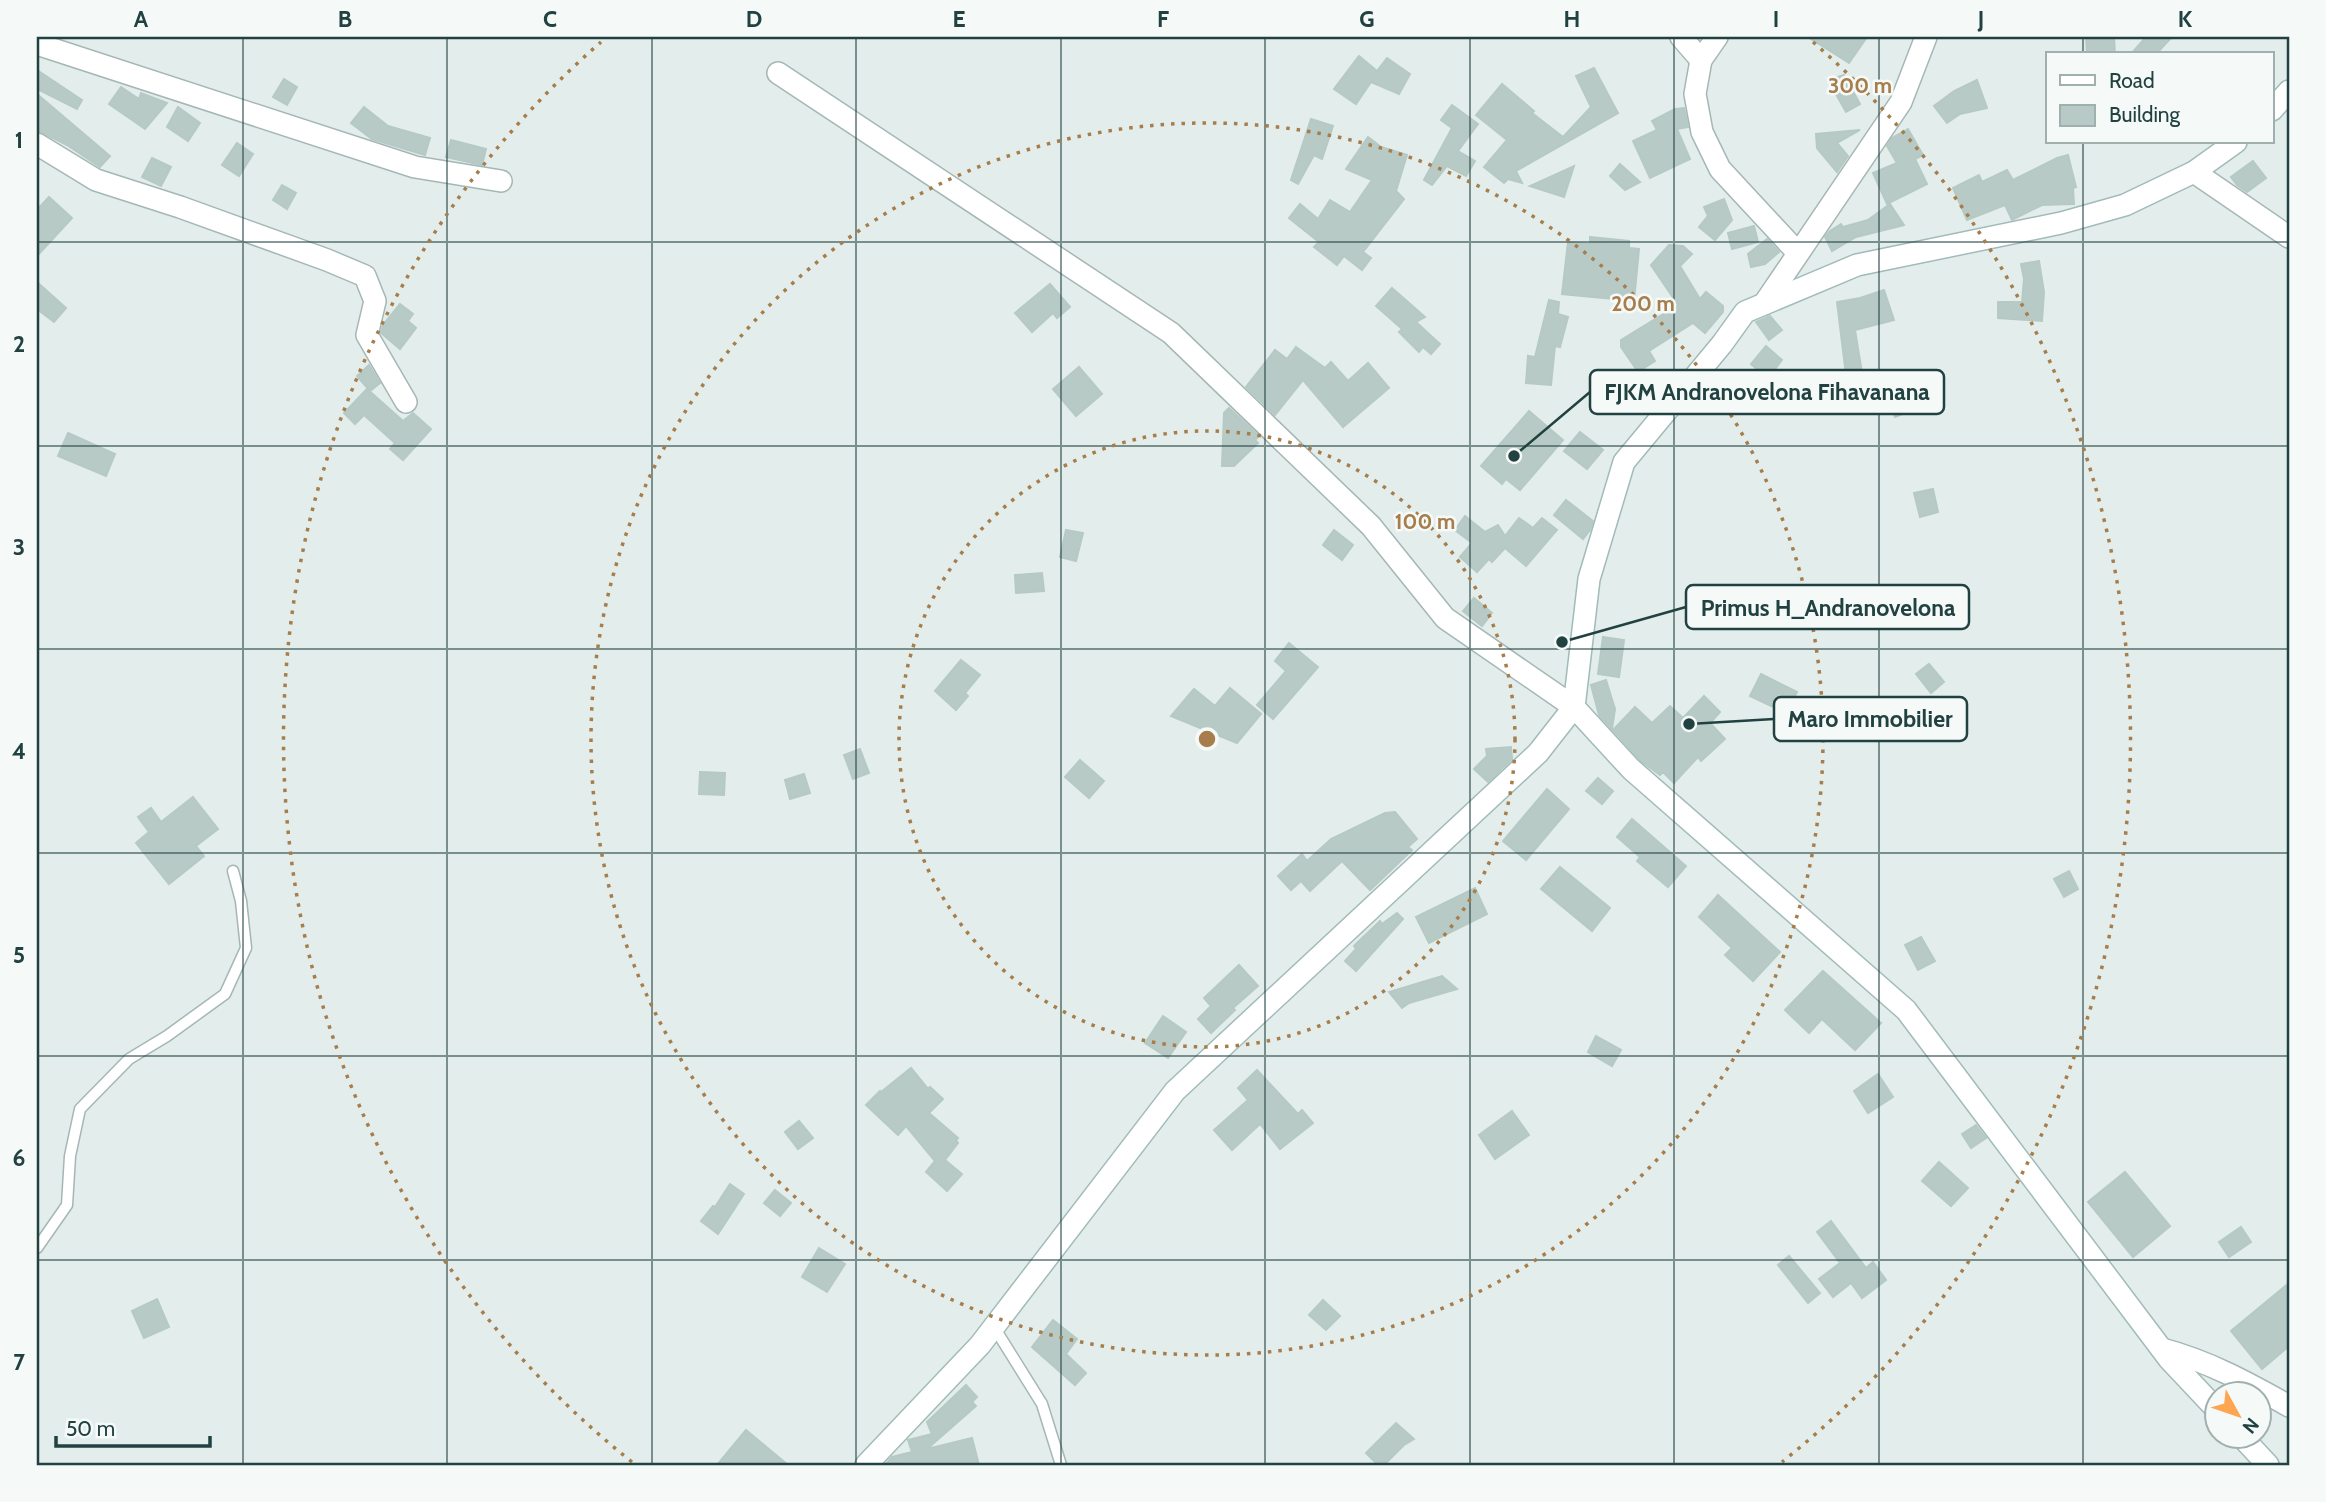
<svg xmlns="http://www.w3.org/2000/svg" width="2326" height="1502" viewBox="0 0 2326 1502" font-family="Cabin,sans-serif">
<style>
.building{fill:#b8cac6;stroke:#b5c9c5;stroke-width:2}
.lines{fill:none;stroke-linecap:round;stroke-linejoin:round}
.lane-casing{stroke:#a5b7b5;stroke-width:13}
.street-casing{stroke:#a5b7b5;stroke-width:24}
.secondary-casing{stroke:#a1bbb9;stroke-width:24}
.lane{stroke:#fff;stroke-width:10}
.street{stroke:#fff;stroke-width:21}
.secondary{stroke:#fff;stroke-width:21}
.grid{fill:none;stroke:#214241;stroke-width:2;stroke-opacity:0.55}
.ring{fill:none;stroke:#a67d4b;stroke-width:3.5;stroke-dasharray:3.5 7}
.centre{fill:#a67d4b;stroke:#f5faf9;stroke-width:3.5}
.ring-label{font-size:21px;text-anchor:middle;font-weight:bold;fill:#a67d4b;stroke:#f5faf9;stroke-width:5;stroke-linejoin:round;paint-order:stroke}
.leader{fill:none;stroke:#214241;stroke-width:2.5}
.callout-dot{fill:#214241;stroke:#f5faf9;stroke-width:2.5}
.callout{fill:#f5faf9;stroke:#214241;stroke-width:2.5}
.callout-label{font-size:23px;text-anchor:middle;font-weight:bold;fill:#214241}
.neatline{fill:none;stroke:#214241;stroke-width:2.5}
.grid-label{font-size:23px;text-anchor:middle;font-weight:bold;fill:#214241}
</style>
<rect width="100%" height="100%" fill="#e3eeec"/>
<g class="building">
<polygon points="1808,37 1867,37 1849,63"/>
<polygon points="2086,37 2114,37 2115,54 2087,54"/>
<polygon points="2146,37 2172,37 2156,54 2131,54"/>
<polygon points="1359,56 1377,71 1387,58 1410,74 1399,94 1371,82 1356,104 1334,89"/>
<polygon points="1594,68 1618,113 1516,171 1522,183 1508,179 1504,183 1484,167 1507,140 1476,115 1502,84 1534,111 1532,113 1563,137 1591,107 1576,76"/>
<polygon points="37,70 82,100 77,109 37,89"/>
<polygon points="1844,75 1860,104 1846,112 1828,80"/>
<polygon points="284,79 297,87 287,105 273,97"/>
<polygon points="1977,80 1987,108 1960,114 1947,123 1934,106 1954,91"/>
<polygon points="121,87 139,99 141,93 167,103 145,129 109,104"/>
<polygon points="37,94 110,156 100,167 67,145 37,130"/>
<polygon points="1452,105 1478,124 1458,151 1475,161 1466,176 1447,166 1432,185 1424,180 1452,128 1441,120"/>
<polygon points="178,107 200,123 188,141 167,127"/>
<polygon points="364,107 388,126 430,138 425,155 372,139 351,123"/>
<polygon points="1684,108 1688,127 1677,129 1690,159 1650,178 1633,141 1657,130 1652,121 1675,109"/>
<polygon points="1311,119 1333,126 1322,159 1314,155 1298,184 1291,180"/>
<polygon points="1908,129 1923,155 1915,159 1927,184 1887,204 1873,173 1897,163 1887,146 1892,138"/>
<polygon points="1860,130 1837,143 1848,156 1837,172 1817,148 1816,134"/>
<polygon points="1368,137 1381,147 1407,155 1396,191 1404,199 1363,252 1371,258 1362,270 1344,256 1337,265 1314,247 1319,242 1289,218 1300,204 1318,219 1330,200 1350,212 1372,180 1346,169"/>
<polygon points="451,140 486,149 482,165 446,157"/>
<polygon points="237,143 253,154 239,176 222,165"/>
<polygon points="2068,155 2076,187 2073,188 2074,204 2042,205 2012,220 2005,205 1967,220 1953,188 1979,175 1982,182 2007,170 2013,180 2057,158"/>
<polygon points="152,158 171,167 161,186 142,177"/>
<polygon points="2253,161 2266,178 2247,192 2237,185 2231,177"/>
<polygon points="1620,164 1640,182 1625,190 1610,176"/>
<polygon points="1574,166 1564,197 1530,186"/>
<polygon points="282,185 296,193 287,209 273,200"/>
<polygon points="49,197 72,218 37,256 37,210"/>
<polygon points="1724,199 1732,220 1715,240 1699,227 1708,216 1704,207"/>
<polygon points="1890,204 1904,225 1856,237 1832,251 1825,237 1830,231 1841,224 1843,227 1868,220"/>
<polygon points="1754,226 1758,242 1732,249 1728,233"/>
<polygon points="1590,237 1629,241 1629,248 1639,249 1634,301 1562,294 1568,242 1590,244"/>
<polygon points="1767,239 1779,252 1765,264 1751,267 1748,254"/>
<polygon points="1669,245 1683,246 1692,254 1680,266 1700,299 1706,292 1723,306 1723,312 1705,333 1693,323 1649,351 1655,361 1638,372 1621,347 1621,340 1678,305 1651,265"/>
<polygon points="2039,261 2044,292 2042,321 1998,318 1998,302 2022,302 2024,279 2021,264"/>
<polygon points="37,282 66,308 54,322 37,309"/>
<polygon points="1050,284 1070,307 1057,318 1053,313 1032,332 1015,313"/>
<polygon points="1392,288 1425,317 1416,322 1440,344 1431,354 1423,347 1419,352 1399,332 1402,329 1376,306"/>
<polygon points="1884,290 1894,320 1855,330 1862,373 1846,375 1837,302 1860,298"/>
<polygon points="1549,300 1559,302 1558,314 1568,317 1560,347 1555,346 1551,385 1526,383 1528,356 1535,357"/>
<polygon points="400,304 413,314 408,321 416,328 400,349 381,333 383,325"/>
<polygon points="1770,316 1782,330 1769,340 1756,322"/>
<polygon points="1766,346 1782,360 1768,378 1751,364"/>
<polygon points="1296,347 1325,368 1331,362 1348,381 1368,363 1389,388 1343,427 1303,380 1275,415 1246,387 1275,350 1287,359"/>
<polygon points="369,365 380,383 370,391 357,376"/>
<polygon points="1079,367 1102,394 1076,416 1053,389"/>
<polygon points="367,389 403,421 413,413 431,429 403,460 390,449 395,443 364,415 355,424 344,413"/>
<polygon points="1902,390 1911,411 1895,417 1887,397"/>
<polygon points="1229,408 1259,436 1255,440 1258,443 1234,466 1222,466 1224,413"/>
<polygon points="1529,411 1563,440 1520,490 1506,479 1502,484 1481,466"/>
<polygon points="1580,432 1603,450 1587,469 1564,451"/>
<polygon points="68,433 115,454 106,476 58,456"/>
<polygon points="1933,489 1938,512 1920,517 1914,493"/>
<polygon points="1566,500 1593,521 1590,530 1583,539 1554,515"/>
<polygon points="1465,516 1485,532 1498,525 1505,536 1519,518 1533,528 1542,518 1557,530 1526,566 1505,548 1492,562 1489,559 1477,572 1460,557 1472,543 1455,530"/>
<polygon points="1066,530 1083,533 1076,561 1060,557"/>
<polygon points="1334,530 1353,545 1342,560 1323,545"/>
<polygon points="1042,573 1044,591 1016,593 1015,575"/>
<polygon points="1474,598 1492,613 1482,626 1463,611"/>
<polygon points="1603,637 1624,640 1619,677 1598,674"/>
<polygon points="1289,643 1318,667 1273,719 1257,705 1286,671 1275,661"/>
<polygon points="961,660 980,675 965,693 968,696 956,710 935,691"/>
<polygon points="1929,664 1944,682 1931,693 1916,674"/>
<polygon points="1761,674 1797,692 1786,713 1750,696"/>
<polygon points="1606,680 1615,709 1612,729 1599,715 1591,685"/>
<polygon points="1230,688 1261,714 1237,743 1171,716 1194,689 1215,706"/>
<polygon points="1704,696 1720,712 1710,723 1725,739 1701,761 1698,757 1674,783 1663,772 1660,775 1641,761 1613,730 1635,707 1652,723 1670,706 1683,718"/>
<polygon points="1511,747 1512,759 1488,782 1474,769 1487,756 1486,749"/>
<polygon points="860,749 869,773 853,779 844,755"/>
<polygon points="1080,760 1104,781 1089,798 1065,777"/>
<polygon points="700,772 725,773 724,795 699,794"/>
<polygon points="804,774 810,793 790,799 785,780"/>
<polygon points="1598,778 1613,791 1602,804 1586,791"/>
<polygon points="1547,789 1569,809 1526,860 1503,841"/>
<polygon points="193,797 218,829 196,846 204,856 169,884 136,843 149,832 138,817 151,808 161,822"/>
<polygon points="1395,812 1417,839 1408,847 1412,850 1370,890 1342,861 1310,891 1301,881 1291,890 1278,876 1302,854 1307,861 1331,839 1385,813"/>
<polygon points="1632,819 1686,866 1668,887 1637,861 1640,857 1617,837"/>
<polygon points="1560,867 1610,908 1592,931 1541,889"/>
<polygon points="2069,871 2078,889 2064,897 2054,879"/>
<polygon points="1475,888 1487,914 1429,943 1416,917"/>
<polygon points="1718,895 1780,952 1753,981 1725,955 1732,948 1699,917"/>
<polygon points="1397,913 1403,919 1356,971 1345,961 1356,949 1354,946 1380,921 1382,924"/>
<polygon points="1921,937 1935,961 1918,970 1905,945"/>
<polygon points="1239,965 1258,986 1233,1008 1235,1010 1211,1033 1198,1019 1211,1006 1204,998"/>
<polygon points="1823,971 1881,1023 1855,1050 1822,1019 1809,1033 1785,1010"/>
<polygon points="1442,976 1457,989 1409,1003 1402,1008 1389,992"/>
<polygon points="1163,1016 1186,1032 1168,1058 1145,1043"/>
<polygon points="1596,1036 1621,1050 1612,1066 1588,1052"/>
<polygon points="911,1068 928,1089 930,1087 943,1099 929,1113 958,1138 956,1140 958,1143 945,1160 962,1174 947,1191 926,1172 935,1161 906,1126 898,1135 866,1105 880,1091 881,1092"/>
<polygon points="1257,1070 1298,1114 1302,1110 1313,1123 1280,1149 1260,1124 1232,1150 1214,1130 1248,1100 1238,1088"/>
<polygon points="1878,1074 1893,1097 1868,1113 1854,1091"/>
<polygon points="1512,1111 1529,1135 1495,1159 1479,1135"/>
<polygon points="799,1121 813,1138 798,1149 785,1132"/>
<polygon points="1976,1125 1986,1138 1971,1148 1962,1134"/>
<polygon points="1939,1162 1968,1188 1951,1206 1922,1181"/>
<polygon points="2125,1172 2170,1226 2133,1257 2088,1202"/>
<polygon points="730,1184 744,1194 718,1234 701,1221 713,1206 715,1207"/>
<polygon points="775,1190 791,1203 780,1216 764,1203"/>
<polygon points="1831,1221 1866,1268 1873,1262 1886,1280 1862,1298 1851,1283 1833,1297 1819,1279 1840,1263 1817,1232"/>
<polygon points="2241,1227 2251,1242 2229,1257 2219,1242"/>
<polygon points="819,1248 845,1264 827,1292 802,1277"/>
<polygon points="1789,1256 1820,1293 1808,1303 1778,1265"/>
<polygon points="2289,1283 2289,1346 2262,1369 2231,1331"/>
<polygon points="157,1299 169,1327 144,1338 132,1311"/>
<polygon points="1323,1300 1340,1316 1326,1330 1309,1315"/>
<polygon points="1053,1320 1077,1339 1066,1354 1086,1373 1075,1385 1032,1347"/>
<polygon points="966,1385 977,1397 972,1402 976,1406 927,1449 972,1438 979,1465 885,1465 892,1457 912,1452 908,1440 932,1434 927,1422"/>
<polygon points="1396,1423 1414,1439 1404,1445 1384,1465 1378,1465 1366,1453"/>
<polygon points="746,1430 788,1465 717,1465"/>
</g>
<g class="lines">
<defs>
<g id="lane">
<polyline points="37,1248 67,1205 70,1156 80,1109 129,1059 167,1036 225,994 246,948 241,901 233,871"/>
<polyline points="994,1327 1042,1404 1061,1465"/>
</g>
<g id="street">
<polyline points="1681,37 1701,60"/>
<polyline points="1717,37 1701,60 1695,94 1702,132 1720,169 1798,253"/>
<polyline points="37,44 415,167 501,181"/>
<polyline points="778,73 1171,333 1371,526 1445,618 1574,707"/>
<polyline points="37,144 96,180 180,207 327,260 365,276 375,301 367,335 406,402"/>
<polyline points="2194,172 2289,237"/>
<polyline points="1764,304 1901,102 1926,37"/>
<path d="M2162,1349C2208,1361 2248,1383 2289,1406"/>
</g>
<g id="secondary">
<polyline points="2272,110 2289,91"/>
<polyline points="1574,707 1631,769 1906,1010 2169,1359 2218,1411"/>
<polyline points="2241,1436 2268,1465"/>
<polyline points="866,1465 980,1345 1175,1091 1538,753 1574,707 1589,579 1624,462 1722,344 1745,312 1857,265 2061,223 2125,205 2194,172 2236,142"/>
</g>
</defs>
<use href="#lane" class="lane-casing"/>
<use href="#street" class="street-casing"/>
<use href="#secondary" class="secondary-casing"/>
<use href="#lane" class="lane"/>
<use href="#street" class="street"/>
<use href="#secondary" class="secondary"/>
</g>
<path class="grid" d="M243,37V1465M447,37V1465M652,37V1465M856,37V1465M1061,37V1465M1265,37V1465M1470,37V1465M1674,37V1465M1879,37V1465M2083,37V54M2083,142V1465M37,242H2289M37,446H2289M37,649H2289M37,853H2289M37,1056H2289M37,1260H2289"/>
<g class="ring">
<circle cx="1207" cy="739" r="308"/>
<circle cx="1207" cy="739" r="616"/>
<path d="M632 1462A924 924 0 0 1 601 42M1813 42A924 924 0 0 1 1782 1462"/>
</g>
<circle cx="1207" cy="739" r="10" class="centre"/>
<g class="ring-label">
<text x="1860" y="93">300 m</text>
<text x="1643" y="311">200 m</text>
<text x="1425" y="529">100 m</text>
</g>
<path class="leader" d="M1514 456L1590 392M1562 642L1686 607M1689 724L1774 719"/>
<g class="callout-dot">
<circle cx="1514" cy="456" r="7"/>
<circle cx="1562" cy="642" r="7"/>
<circle cx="1689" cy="724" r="7"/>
</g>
<g class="callout">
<rect x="1590" y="370" width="354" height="44" rx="7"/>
<rect x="1686" y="585" width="283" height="44" rx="7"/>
<rect x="1774" y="697" width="193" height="44" rx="7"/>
</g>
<g class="callout-label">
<text x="1767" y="400">FJKM Andranovelona Fihavanana</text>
<text x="1828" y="616">Primus H_Andranovelona</text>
<text x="1870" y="727">Maro Immobilier</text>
</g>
<rect width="2326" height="1502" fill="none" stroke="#f5faf9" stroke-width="77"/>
<rect x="2046" y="52" width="228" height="91" fill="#f5faf9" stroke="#a0b0af" stroke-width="2"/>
<rect x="2060" y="75" width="35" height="10" fill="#ffffff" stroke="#a0b0af" stroke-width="2"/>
<text x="2109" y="88" font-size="21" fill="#214241">Road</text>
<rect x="2060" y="105" width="35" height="21" fill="#b8cac6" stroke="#a0b0af" stroke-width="2"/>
<text x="2109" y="122" font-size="21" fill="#214241">Building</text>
<g transform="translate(2238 1415) rotate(130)"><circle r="33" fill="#f5faf9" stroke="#a0b0af" stroke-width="2"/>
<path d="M0-5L12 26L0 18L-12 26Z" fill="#fea552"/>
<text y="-10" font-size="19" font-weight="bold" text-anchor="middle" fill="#214241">N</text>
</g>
<path d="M56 1436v10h154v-10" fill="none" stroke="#214241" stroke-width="3.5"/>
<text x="66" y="1436" font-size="21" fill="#214241" stroke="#f5faf9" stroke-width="5" paint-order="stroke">50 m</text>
<rect x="38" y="38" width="2250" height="1426" class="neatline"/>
<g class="grid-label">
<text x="141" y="27">A</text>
<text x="345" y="27">B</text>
<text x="550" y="27">C</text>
<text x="754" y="27">D</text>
<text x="959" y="27">E</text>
<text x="1163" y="27">F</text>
<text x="1367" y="27">G</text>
<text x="1572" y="27">H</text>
<text x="1776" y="27">I</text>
<text x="1981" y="27">J</text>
<text x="2185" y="27">K</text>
<text x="19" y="148">1</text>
<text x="19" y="352">2</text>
<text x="19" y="555">3</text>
<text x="19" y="759">4</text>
<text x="19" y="963">5</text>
<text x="19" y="1166">6</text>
<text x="19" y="1370">7</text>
</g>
</svg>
